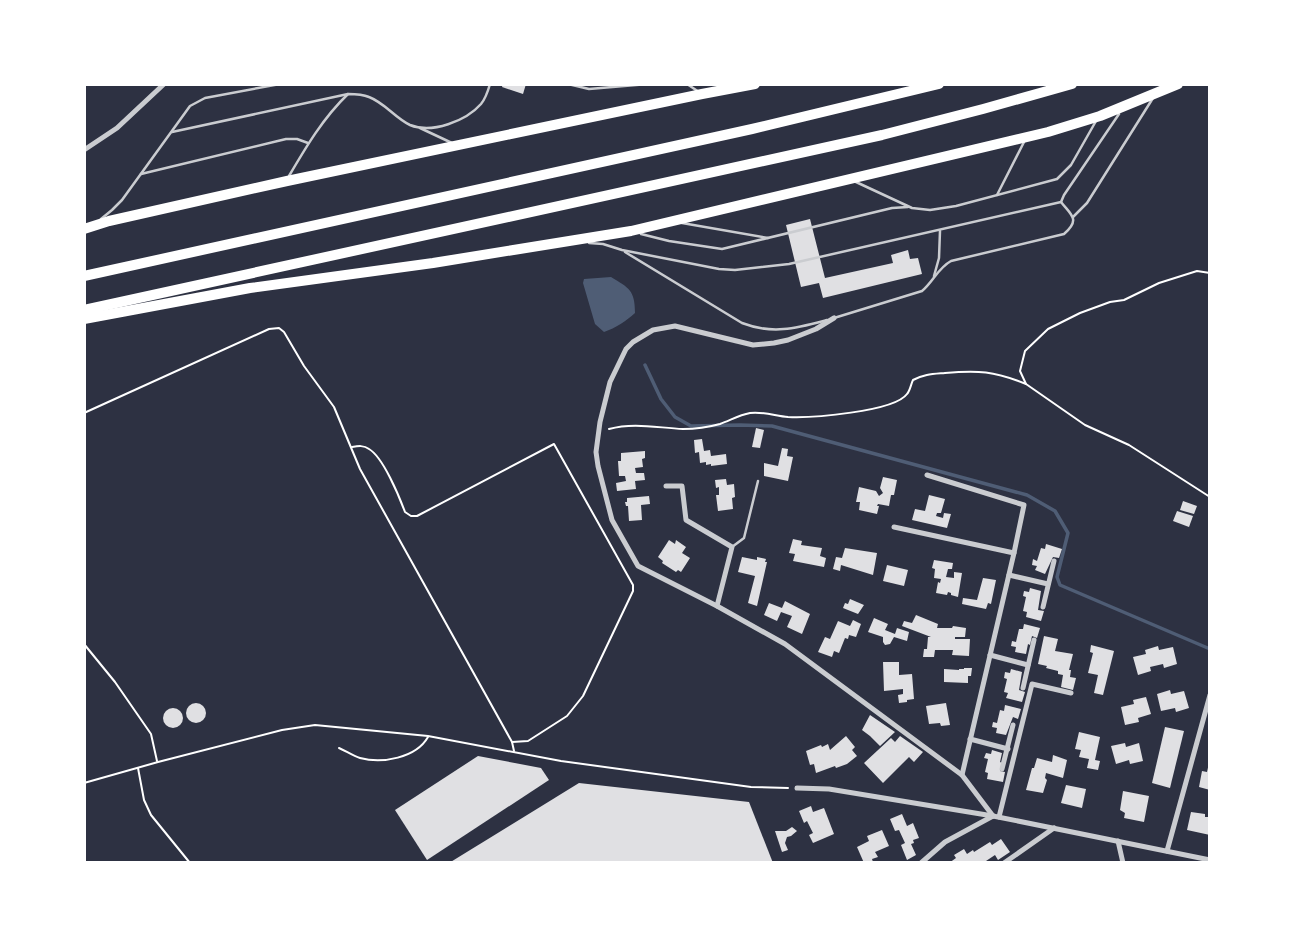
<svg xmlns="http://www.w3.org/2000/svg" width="1294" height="947" viewBox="0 0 1294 947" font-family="Merriweather,serif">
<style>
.water{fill:#4f5d75}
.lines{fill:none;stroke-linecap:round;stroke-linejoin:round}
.stream{stroke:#4f5d75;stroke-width:3.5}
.building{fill:#e0e0e3}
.path{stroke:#fff;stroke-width:2}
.service{stroke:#caccd0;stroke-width:2.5}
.minor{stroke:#caccd0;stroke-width:5}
.motorway{stroke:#fff;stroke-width:10}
</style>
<rect width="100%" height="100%" fill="#2d3142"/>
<path class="water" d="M611,277C629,288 635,290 635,313C626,321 616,328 604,332L595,324L583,283L584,279Z"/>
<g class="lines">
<polyline class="stream" points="645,365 661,399 675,417 691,426 740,425 772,426 1027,495 1055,511 1068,533 1057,577 1060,585 1210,649"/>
</g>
<g class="building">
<polygon points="503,84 526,84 523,94 502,87"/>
<polygon points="810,219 825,278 893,263 891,255 908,250 910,259 918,258 922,274 823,298 819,283 801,287 786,225"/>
<polygon points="756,428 764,430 760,448 752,447"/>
<polygon points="702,439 704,451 710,450 711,456 726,454 727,464 711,466 711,464 706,465 706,462 700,463 699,452 695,453 694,440"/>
<polygon points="782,448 788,449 787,456 793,457 788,481 764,476 764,463 778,466"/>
<polygon points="645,451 645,458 642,459 643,467 635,468 636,473 644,473 645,480 635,481 636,489 617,491 616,483 626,481 625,476 619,476 618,461 621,461 621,453"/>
<polygon points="883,477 897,480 894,495 891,495 889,506 878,504 877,506 879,506 877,514 859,510 860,502 856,502 859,487 876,491 879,496 883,493 880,488"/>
<polygon points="726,479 727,485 734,484 735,497 732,498 733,509 718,511 716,495 719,495 719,487 716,488 715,480"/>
<polygon points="929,495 945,499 941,513 937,513 936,516 943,518 944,513 951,514 947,528 912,520 915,509 925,511"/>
<polygon points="649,496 650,504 641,505 642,520 629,521 628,506 626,506 625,502 627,502 627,498"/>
<polygon points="1183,501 1197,506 1194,514 1180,510"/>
<polygon points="1177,511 1193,516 1189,527 1173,521"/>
<polygon points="793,539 802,541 801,545 822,548 820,556 826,558 824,567 793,561 795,554 789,553"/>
<polygon points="669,540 675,544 676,540 686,547 682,553 690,558 681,572 678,570 676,572 662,563 663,561 658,557"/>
<polygon points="1046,544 1062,549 1059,558 1053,557 1045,574 1035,570 1037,566 1032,565 1033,559 1037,561 1041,548 1045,549"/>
<polygon points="845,548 877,553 873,575 841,565 840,571 833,569 836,557 842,558"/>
<polygon points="742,557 757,560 757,557 766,559 765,562 767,562 757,606 748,603 755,576 738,572"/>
<polygon points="934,560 953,563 952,569 948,569 946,577 954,578 954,572 962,573 958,597 951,595 951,593 948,592 947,595 936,593 938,582 940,583 941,579 934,578 935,569 932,568"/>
<polygon points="887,565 908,570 904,586 883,581"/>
<polygon points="983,578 996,580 991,604 988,603 986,609 962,604 963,598 977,600"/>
<polygon points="1030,588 1041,591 1038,610 1044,611 1041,621 1026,617 1027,612 1023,611 1026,597 1023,596 1024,591 1029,592"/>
<polygon points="850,599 864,605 858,614 843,608 845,603 848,604"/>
<polygon points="785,601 810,614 802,634 787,627 792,616 781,612 777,621 764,615 769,603 782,608"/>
<polygon points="916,615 938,624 937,628 952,628 953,626 966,628 965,637 955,637 955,639 970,639 969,656 952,655 953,650 935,650 934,657 923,657 924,649 927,649 928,637 931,637 902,626 904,621 912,623"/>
<polygon points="874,618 888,624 885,630 895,634 897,628 909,632 907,641 894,637 890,644 885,645 883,642 883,637 868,632"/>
<polygon points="853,620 861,624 856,637 849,635 848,639 845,638 839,653 834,651 832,657 818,652 825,637 830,639 838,621 850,626"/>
<polygon points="1024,624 1040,628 1037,638 1032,636 1030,645 1028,644 1026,654 1015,652 1016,647 1011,646 1012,641 1016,642 1019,629 1023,629"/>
<polygon points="1044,636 1058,639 1055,651 1073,654 1069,670 1071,670 1070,677 1076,678 1073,690 1061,687 1063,675 1058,674 1058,671 1046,668 1047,666 1038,664"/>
<polygon points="1091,645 1114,651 1103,695 1094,693 1098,675 1088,673 1093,653 1090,652"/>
<polygon points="1158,646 1159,650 1173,647 1177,664 1164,668 1163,664 1150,667 1151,671 1138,675 1133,657 1146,654 1145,650"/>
<polygon points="883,662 899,662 899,675 912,674 914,699 907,700 907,702 899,703 898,695 903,694 903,689 884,691"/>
<polygon points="964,668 972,668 971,676 968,676 968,683 944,682 944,669 959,670 959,669 964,669"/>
<polygon points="1011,669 1022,672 1019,690 1025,692 1022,702 1006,698 1008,693 1004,692 1007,679 1004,678 1005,672 1010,673"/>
<polygon points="1170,690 1171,694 1184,691 1189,708 1176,712 1175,708 1161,711 1157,694"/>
<polygon points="1146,697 1151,714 1138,718 1139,722 1125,725 1121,707 1134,704 1133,700"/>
<circle cx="196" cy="713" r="10"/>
<polygon points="946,703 950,725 941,726 940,723 929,724 926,706"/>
<polygon points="1005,705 1021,709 1018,719 1013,717 1006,735 996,733 997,728 992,727 993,722 997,723 1000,710 1004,711"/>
<circle cx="173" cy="718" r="10"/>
<polygon points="870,715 895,732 880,746 870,736 862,730"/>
<polygon points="1165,727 1184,731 1170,788 1152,783"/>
<polygon points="1079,732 1100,737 1095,760 1100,761 1098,770 1087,768 1089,759 1079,757 1081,750 1075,749"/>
<polygon points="846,736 855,747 852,750 857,756 847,764 836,768 835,766 816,773 814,764 810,765 806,751 821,745 822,747 828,744 830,750"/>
<polygon points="900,736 923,752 914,762 909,757 883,783 864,763 891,738 895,742"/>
<polygon points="1125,743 1126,747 1139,743 1143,761 1130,764 1129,760 1116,764 1111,746"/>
<polygon points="992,750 1002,753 1000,762 1002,763 1000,771 1005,772 1003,782 987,779 988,773 985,772 988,759 984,758 986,753 991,754"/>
<polygon points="1053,755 1067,760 1063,778 1046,773 1045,778 1047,780 1043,793 1026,790 1032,768 1034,768 1037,758 1052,762"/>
<polygon points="478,756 541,768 549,780 427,860 395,810"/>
<polygon points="1209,763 1210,763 1210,790 1199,787 1202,771 1207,772"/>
<polygon points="579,783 749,802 773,863 449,863"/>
<polygon points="1066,785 1086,789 1082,808 1061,803"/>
<polygon points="1123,791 1149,796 1144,822 1124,818 1125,813 1120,810"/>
<polygon points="811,806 813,812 824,808 834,834 813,843 809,835 813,833 807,821 804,823 799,811"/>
<polygon points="1191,812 1205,814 1205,817 1210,817 1210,835 1187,830"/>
<polygon points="902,814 907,826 913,823 919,838 913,840 914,843 911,844 916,855 907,860 901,845 905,843 899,830 895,831 890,819"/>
<polygon points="792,827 797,831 791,836 787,837 785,843 788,850 782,852 775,831 786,831"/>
<polygon points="882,830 889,846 875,852 878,857 872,859 873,862 864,863 857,847 869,841 867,836"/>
<polygon points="1001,839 1010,852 998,860 995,855 983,863 949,863 956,858 954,855 964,849 967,854 973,850 974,852 990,842 992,845"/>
</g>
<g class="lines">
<g class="path">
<polyline points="84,116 85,84"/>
<polyline points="1026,384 1085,425 1129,445 1210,497"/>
<polyline points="84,413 269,329 279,328 284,332 304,366 334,407 360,469 512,742 514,751"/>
<path d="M609,429C634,422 658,428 683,429C695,429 709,427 720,424C731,420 739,415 750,413C762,411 776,416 788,417C810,418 894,412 907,394C910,391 911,384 913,380C924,374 933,374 945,373C978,370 994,371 1026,384L1020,371L1025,351L1048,329L1080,313L1110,302L1124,300L1159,283L1197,271L1210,273"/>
<path d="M352,447C358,446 364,445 369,449C383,457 399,496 405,512L411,516H417L554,444L633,585V591L583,696L567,716L528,741L512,742"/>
<polyline points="84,644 115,682 151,734 157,761"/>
<path d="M339,748C346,751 353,756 360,758C382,764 416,758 428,737"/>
<polyline points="138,768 144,800 151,815 190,863"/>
<polyline points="84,783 158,762 282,730 315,725 428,736 561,761 751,787 788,788"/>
</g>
<g class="service">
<polyline points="568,84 589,89 648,84"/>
<polyline points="687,84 699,92"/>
<polyline points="420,128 452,143"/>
<path d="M172,132L348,94C355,94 362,94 369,97C385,103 395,118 410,125C432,134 466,121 481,104C486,98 488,91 490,84"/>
<polyline points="141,174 286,139 297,139 308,143"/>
<path d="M289,176C306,147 323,118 348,94"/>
<polyline points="856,182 912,208 930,210 956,206 1057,179 1071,165 1096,121"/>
<polyline points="997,195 1024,142"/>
<polyline points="1073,217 1087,203 1153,98"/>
<polyline points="101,219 112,210 122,200 190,106 205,98 280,84"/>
<polyline points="682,223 768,238"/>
<polyline points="641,234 669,241 722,249 892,208 908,207"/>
<polyline points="589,243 603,244 622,250 719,269 735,270 789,264 1061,202 1064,195 1119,114"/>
<path d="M625,252L742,323C773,335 797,328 827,320"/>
<polyline points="934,276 939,258 940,231"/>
<path d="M834,318L922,291C933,282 938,268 951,261L1064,234C1081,219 1071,215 1061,202"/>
<polyline points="732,547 744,538 758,481"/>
</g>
<g class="minor">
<polyline points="84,150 117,128 164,84"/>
<polyline points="834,318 816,329 788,340 774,343 753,345 675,326 653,330 633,342 626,349 610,382 600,422 596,452 598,466 612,520 638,566 717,606 785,644 962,775 993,816"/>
<polyline points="927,475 1024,505 1014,553"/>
<polyline points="666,486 682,486 686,520 732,547 717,606"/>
<polyline points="894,527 1014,553 962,775"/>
<polyline points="1009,575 1048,584"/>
<polyline points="1043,607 1054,561"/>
<polyline points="990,655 1028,665"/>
<polyline points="1023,688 1034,640"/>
<polyline points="970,739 1008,749"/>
<polyline points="1002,769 1013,725"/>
<polyline points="797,788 829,789 993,816"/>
<polyline points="999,817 1032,684 1071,693"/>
<polyline points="1118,841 1123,863"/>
<polyline points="1167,851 1210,695"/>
<polyline points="921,863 945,842 993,816 1210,860"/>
<polyline points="1004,863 1054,828"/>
</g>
<g class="motorway">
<polyline points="84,229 109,221 287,181 702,94 755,84"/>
<polyline points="84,276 752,129 939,84"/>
<polyline points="84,310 882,135 983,109 1072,84"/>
<polyline points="84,319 250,288 433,263 631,231 1048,132 1100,116 1178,84"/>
</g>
</g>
<rect width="1294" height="947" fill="none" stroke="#ffffff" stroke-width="172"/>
</svg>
